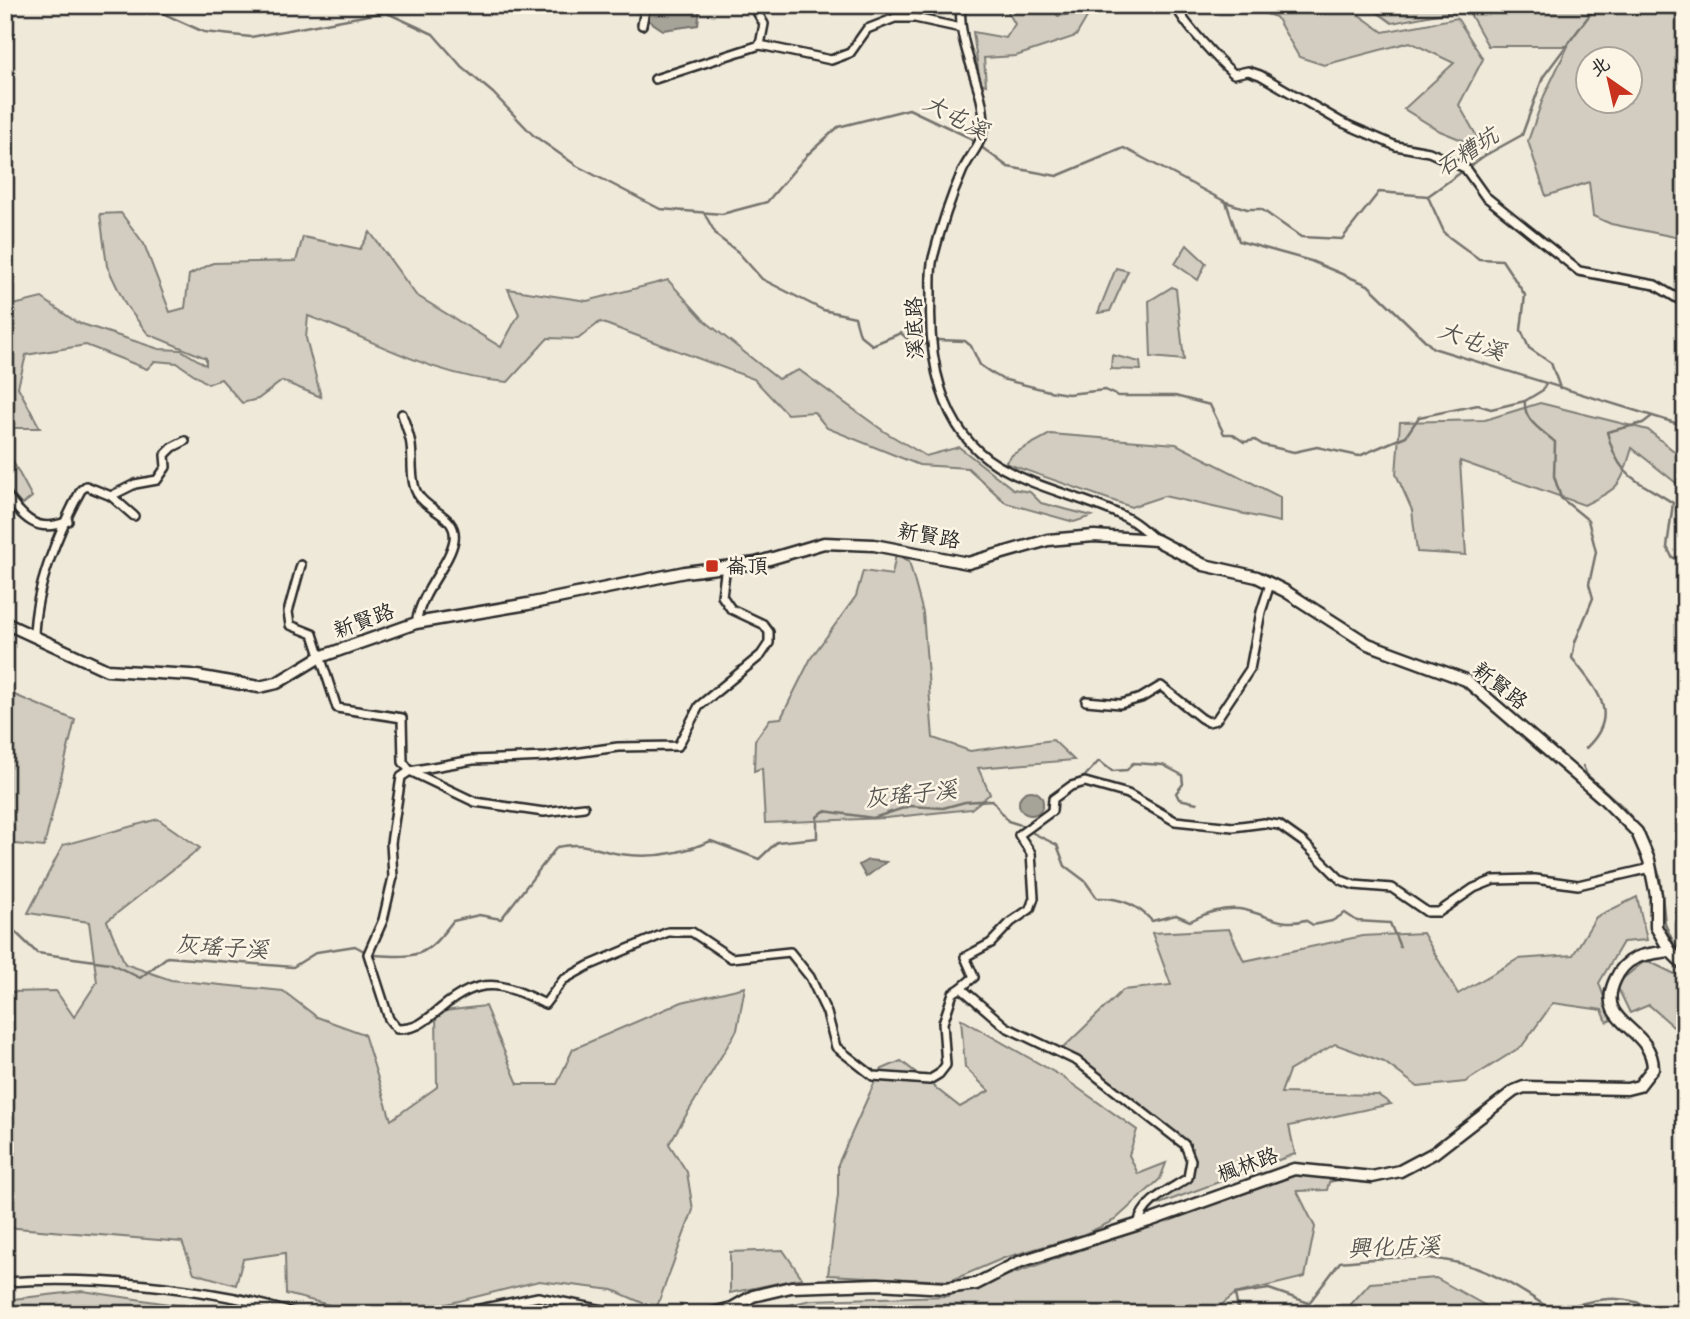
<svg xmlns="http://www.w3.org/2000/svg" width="1690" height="1319" viewBox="0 0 1690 1319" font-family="Pangolin,'LXGW WenKai TC',sans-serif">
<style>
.green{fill:#d2cdc0;stroke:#7e7c76;stroke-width:2;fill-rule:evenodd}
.water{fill:#a6a399;stroke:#75736d;stroke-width:2}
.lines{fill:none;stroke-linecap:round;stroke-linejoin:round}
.stream{stroke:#75736d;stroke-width:2.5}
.street-casing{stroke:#2b2b2b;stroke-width:12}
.secondary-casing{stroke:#2b2b2b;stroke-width:15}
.street{stroke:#fcf5e5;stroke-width:7}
.secondary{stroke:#fcf5e5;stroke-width:10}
.poi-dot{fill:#c8321e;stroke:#fcf5e5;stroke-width:2.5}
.labels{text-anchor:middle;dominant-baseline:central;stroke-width:5;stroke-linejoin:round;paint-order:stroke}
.street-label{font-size:21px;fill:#2b2b2b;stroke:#fcf5e5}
.poi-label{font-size:21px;fill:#2b2b2b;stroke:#fcf5e5;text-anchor:start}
.water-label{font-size:23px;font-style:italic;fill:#565552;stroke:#fcf5e5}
</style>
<rect width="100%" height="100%" fill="#efe9da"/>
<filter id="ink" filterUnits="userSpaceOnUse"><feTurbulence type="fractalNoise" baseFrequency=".0143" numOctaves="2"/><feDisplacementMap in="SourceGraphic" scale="14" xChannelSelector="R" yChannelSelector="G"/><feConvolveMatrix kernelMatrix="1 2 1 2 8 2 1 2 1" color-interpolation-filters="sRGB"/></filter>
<g filter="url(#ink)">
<g class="green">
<polygon points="1004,5 1049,5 1058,16 1072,14 1076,5 1094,5 1076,36 1016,56 984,58 986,85 980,83 973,32 1006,38 1015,24"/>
<polygon points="1238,5 1345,5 1383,32 1457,18 1483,59 1459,105 1484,149 1440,131 1404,109 1454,63 1410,42 1324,65 1299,57 1276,17"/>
<polygon points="1367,5 1481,5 1467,12 1443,13 1392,23"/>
<path d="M1487,5H1685V239L1611,224L1593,216L1589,182L1546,196L1528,141L1544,96L1568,46H1488L1470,14ZM1588,60H1630V102H1588Z"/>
<path d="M121,213L144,244L170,312L185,308L189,275L213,263L296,261L303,237L360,249L370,232L416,295L501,347L519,314L508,289L587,301L668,280L705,321L778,379L799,370L885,432L926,456L959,447L1013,489L1030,492L1041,503L1092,516L1074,522L1006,503L968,468L919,465L827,428L814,412L787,414L754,379L600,322L578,339L548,338L508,382C436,378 375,340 308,316L306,338L321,397L282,381L258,399L242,403L221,379L208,384L177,363L155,361L147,369L86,345L26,355L18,387L40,428H12L5,421V307L42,298L76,322L159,349L181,350L206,365V358L148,334L125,304L107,266L100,214Z"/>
<polygon points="1187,245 1206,263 1198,280 1175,264"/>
<polygon points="1116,268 1128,271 1110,311 1098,313"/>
<polygon points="1172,287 1176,289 1184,360 1151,357 1149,301"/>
<polygon points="1112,355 1140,362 1141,370 1111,369"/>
<path d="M1540,403L1648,430L1685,460V490L1632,448C1620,487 1622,486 1584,505L1460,461L1466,555L1417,552L1412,510L1396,474L1400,422L1485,420Z"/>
<polygon points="1050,434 1176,444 1280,497 1280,522 1164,496 1131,507 1005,463 1013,454"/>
<polygon points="5,447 32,497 22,505 5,486"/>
<polygon points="896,554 909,561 923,613 933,738 970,751 1053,740 1074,760 978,768 990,794 971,809 886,818 765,823 762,768 754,771 755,740 770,719 781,718 811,658 856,596 863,571 892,575"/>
<polygon points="5,691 75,720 44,847 5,843"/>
<polygon points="158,819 200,848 107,921 125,964 171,980 283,991 317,1017 364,1034 391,1120 437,1087 436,1012 485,1006 518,1084 557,1084 573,1049 682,1002 745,987 737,1030 669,1144 687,1172 693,1210 656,1309 613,1290 539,1281 431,1308 345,1309 286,1294 285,1253 243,1259 236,1285 194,1273 182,1242 5,1227 5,1068 10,992 56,991 74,1017 97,982 89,922 28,913 63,845"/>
<polygon points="1637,897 1647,940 1623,942 1599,983 1612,1020 1607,1022 1602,1010 1553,1003 1522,1046 1465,1082 1418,1087 1384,1062 1335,1044 1289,1071 1281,1093 1378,1095 1391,1104 1289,1126 1295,1154 1151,1207 1194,1164 1173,1137 1061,1050 1123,990 1171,985 1152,933 1229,929 1244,961 1362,936 1423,933 1458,994 1518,959 1573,955 1596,917"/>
<polygon points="1646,960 1685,979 1685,1032 1680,1032 1649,1005 1630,1013 1616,984"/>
<polygon points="961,1019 1061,1076 1137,1130 1129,1155 1138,1174 1166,1163 1160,1179 1115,1220 1083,1235 1004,1258 950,1281 828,1275 838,1195 838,1164 880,1070 901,1061 960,1107 989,1091 965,1067"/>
<polygon points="1297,1175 1348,1178 1329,1182 1327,1190 1297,1191 1315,1227 1305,1277 1235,1294 1210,1314 748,1314 811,1300 948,1296"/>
<polygon points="783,1250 802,1278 730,1293 730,1252"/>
<polygon points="1436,1278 1486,1306 1491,1314 1342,1314 1370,1283"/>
<polygon points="83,1291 235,1314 5,1314 5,1300"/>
</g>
<g class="water">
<polygon points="651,5 700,5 698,25 663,30 648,20"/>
<circle cx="1031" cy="803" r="12"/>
<polygon points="868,860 886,862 866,877 859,865"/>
</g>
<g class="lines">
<g class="stream">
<polyline points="144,5 204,32 251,37 385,12 433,34 462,67 493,93 533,135 577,166 660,209 722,214 767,202 807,155 838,127 909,109 968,137 1008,167 1057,176 1124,148 1226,202 1239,241 1311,261 1368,285 1433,348 1685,426"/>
<polyline points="1428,197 1445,234 1479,259 1502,260 1525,295 1521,330 1529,348 1551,363 1560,388"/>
<polyline points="1226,202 1247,209 1261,209 1301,237 1342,239 1379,192 1428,196 1484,156 1522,135 1543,77 1597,5"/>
<polyline points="704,213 717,236 738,252 762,279 823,310 855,317 860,335 872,345 901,333 916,347 938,340 965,341 971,346 980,365 990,372 1002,379 1049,391 1068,394 1105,390 1118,396 1175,396 1210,405 1224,434 1232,434 1244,442 1255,440 1263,445 1294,452 1317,447 1359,456 1406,436 1419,417 1478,405 1491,409 1525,401"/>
<path d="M1546,383L1543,390L1525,401C1523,421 1542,430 1555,442L1554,476L1561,498L1588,520L1596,552L1589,584L1593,598L1575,642L1572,658C1596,689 1622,714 1586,748"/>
<path d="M1652,416L1643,423L1607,432C1619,480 1637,479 1673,503L1667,547L1672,557L1685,562"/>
<polyline points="1583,766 1587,775 1622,806 1638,825 1660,876 1665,924 1675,946 1685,951"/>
<polyline points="1074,781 1084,777 1099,761 1112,771 1127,770 1133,763 1163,765 1182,775 1183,784 1176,793 1179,799 1197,803"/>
<polyline points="1024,826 1046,812 1050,799"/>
<path d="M1033,833L1057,845L1065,866L1085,881L1097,898C1119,897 1137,904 1152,921L1176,915L1190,921C1206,913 1227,906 1245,910C1267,915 1282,927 1305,920L1313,925L1332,921L1345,913L1357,921L1390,923L1400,947"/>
<polyline points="5,922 37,953 110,963 140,978 167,957 293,967 317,952 355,946 366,952"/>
<path d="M375,955C421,958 426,956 453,921L479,915L501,919L557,847C590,841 591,850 620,854C652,859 683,853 711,841L759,859L777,842L817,838V817L824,811L873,818L910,806L943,808L965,802L992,800L1008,821L1024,826"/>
<path d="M1239,1314L1235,1294L1269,1289L1309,1303L1340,1262C1374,1259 1415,1254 1449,1261C1487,1267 1522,1290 1553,1311C1596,1300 1622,1289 1662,1314"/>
</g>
<defs>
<g id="street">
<polyline points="753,5 764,24 760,45"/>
<path d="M961,5C956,51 992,97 982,135C979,147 967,160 962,172C950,199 940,230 933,258C930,270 931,283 931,295C928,356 939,430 997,465C1037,489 1084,497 1125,517C1136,522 1146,532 1155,539"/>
<path d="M1176,5C1179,19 1221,63 1234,74L1248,71L1260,75L1341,122L1396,146L1429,152L1465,168L1485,196L1579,271L1655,285L1685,303"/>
<polyline points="642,25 646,5"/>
<polyline points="655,79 760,45 831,60 850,53 867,29 895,18 915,18 961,28"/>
<path d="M402,414C405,424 410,435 411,445C413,459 410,481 417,493C427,512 458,515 454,540C449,566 422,589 416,623"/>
<path d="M5,493C23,517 36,535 68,521"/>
<polyline points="111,496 134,516"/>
<polyline points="301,565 288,612 290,625 313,634 337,708 402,718 403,762 410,771 475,802 544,812 584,807"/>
<path d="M726,566L722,596L731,609L763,624L769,632V643L761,655L699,706L678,746L618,747L546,757L473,760L410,771L401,777L391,843L393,877L383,920L368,954L389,1019L397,1029C417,1029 424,1022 440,1009C481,975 501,982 545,1004L563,980L588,966L668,932H692L731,958L790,952L810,977L827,1013L836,1047L873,1076L929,1080L939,1074L946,1065L943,1023L953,993L961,988L1006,1027L1077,1061L1185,1145L1191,1160L1188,1178C1168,1191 1144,1200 1138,1224"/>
<path d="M34,636C35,588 58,532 81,490L86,486L111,496L135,484L157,480L166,467L165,455L173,447L185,441"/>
<polyline points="1086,701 1120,704 1141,698 1161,686 1201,718 1208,722 1216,720 1250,669 1261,612 1270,584"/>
<polyline points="961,988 974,977 965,957 991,943 1011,922 1030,909 1034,898 1031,853 1019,835 1052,811 1053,799 1071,786 1085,782 1128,794 1175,821 1233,827 1264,823 1279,825 1303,842 1341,880 1354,885 1392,888 1427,912 1439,912 1474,888 1494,880 1535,879 1578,885 1651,868"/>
<path d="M5,1282C80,1277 161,1284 235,1298C256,1302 276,1309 297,1314"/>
<polyline points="455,1314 538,1297 623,1314"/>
</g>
<g id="secondary">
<polyline points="5,623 107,670 191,675 259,687 277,683 320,657 416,623 528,604 685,572 756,563 824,543 874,545 968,563 1048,540 1094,536 1156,540 1204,565 1257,577 1285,591 1368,644 1466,680 1603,798 1637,832 1649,860 1656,895 1656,927 1670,951 1685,966"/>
<path d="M709,1314L732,1308L753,1296L791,1287L878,1284L946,1288L976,1284L1019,1262L1152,1220L1294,1169L1372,1177L1400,1171L1434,1153L1514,1091L1524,1087L1627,1089L1639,1086L1653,1068C1652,1026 1594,1025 1615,980C1626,955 1645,954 1670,951"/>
</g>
</defs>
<use href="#street" class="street-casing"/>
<use href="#secondary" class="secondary-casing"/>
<use href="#street" class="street"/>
<use href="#secondary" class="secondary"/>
</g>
</g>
<rect class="poi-dot" x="705" y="559" width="14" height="14" rx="3.5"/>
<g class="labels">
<g class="street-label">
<text transform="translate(915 328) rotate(-92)">溪底路</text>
<text transform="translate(929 536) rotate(10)">新賢路</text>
<text transform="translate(364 621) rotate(-20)">新賢路</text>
<text transform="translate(1500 686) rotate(38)">新賢路</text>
<text transform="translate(1248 1165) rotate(-20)">楓林路</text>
</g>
<g class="poi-label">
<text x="726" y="566">崙頂</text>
</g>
<g class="water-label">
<text transform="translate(956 117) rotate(28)">大屯溪</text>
<text transform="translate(1467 152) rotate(-33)">石糟坑</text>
<text transform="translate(1472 341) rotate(21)">大屯溪</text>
<text transform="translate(911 794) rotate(-6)">灰瑤子溪</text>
<text transform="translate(222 947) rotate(4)">灰瑤子溪</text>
<text transform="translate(1394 1247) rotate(-2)">興化店溪</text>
</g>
</g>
<rect width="1690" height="1319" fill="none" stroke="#fcf5e5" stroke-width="28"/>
<rect x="14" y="14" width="1662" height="1291" fill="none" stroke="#2b2b2b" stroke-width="2.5" filter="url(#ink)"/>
<g transform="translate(1609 80) rotate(326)"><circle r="33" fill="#fcf5e5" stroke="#a8a49b" stroke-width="2"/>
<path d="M0-5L12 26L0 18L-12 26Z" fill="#c8321e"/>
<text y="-10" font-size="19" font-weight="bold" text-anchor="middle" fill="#2b2b2b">北</text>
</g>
</svg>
